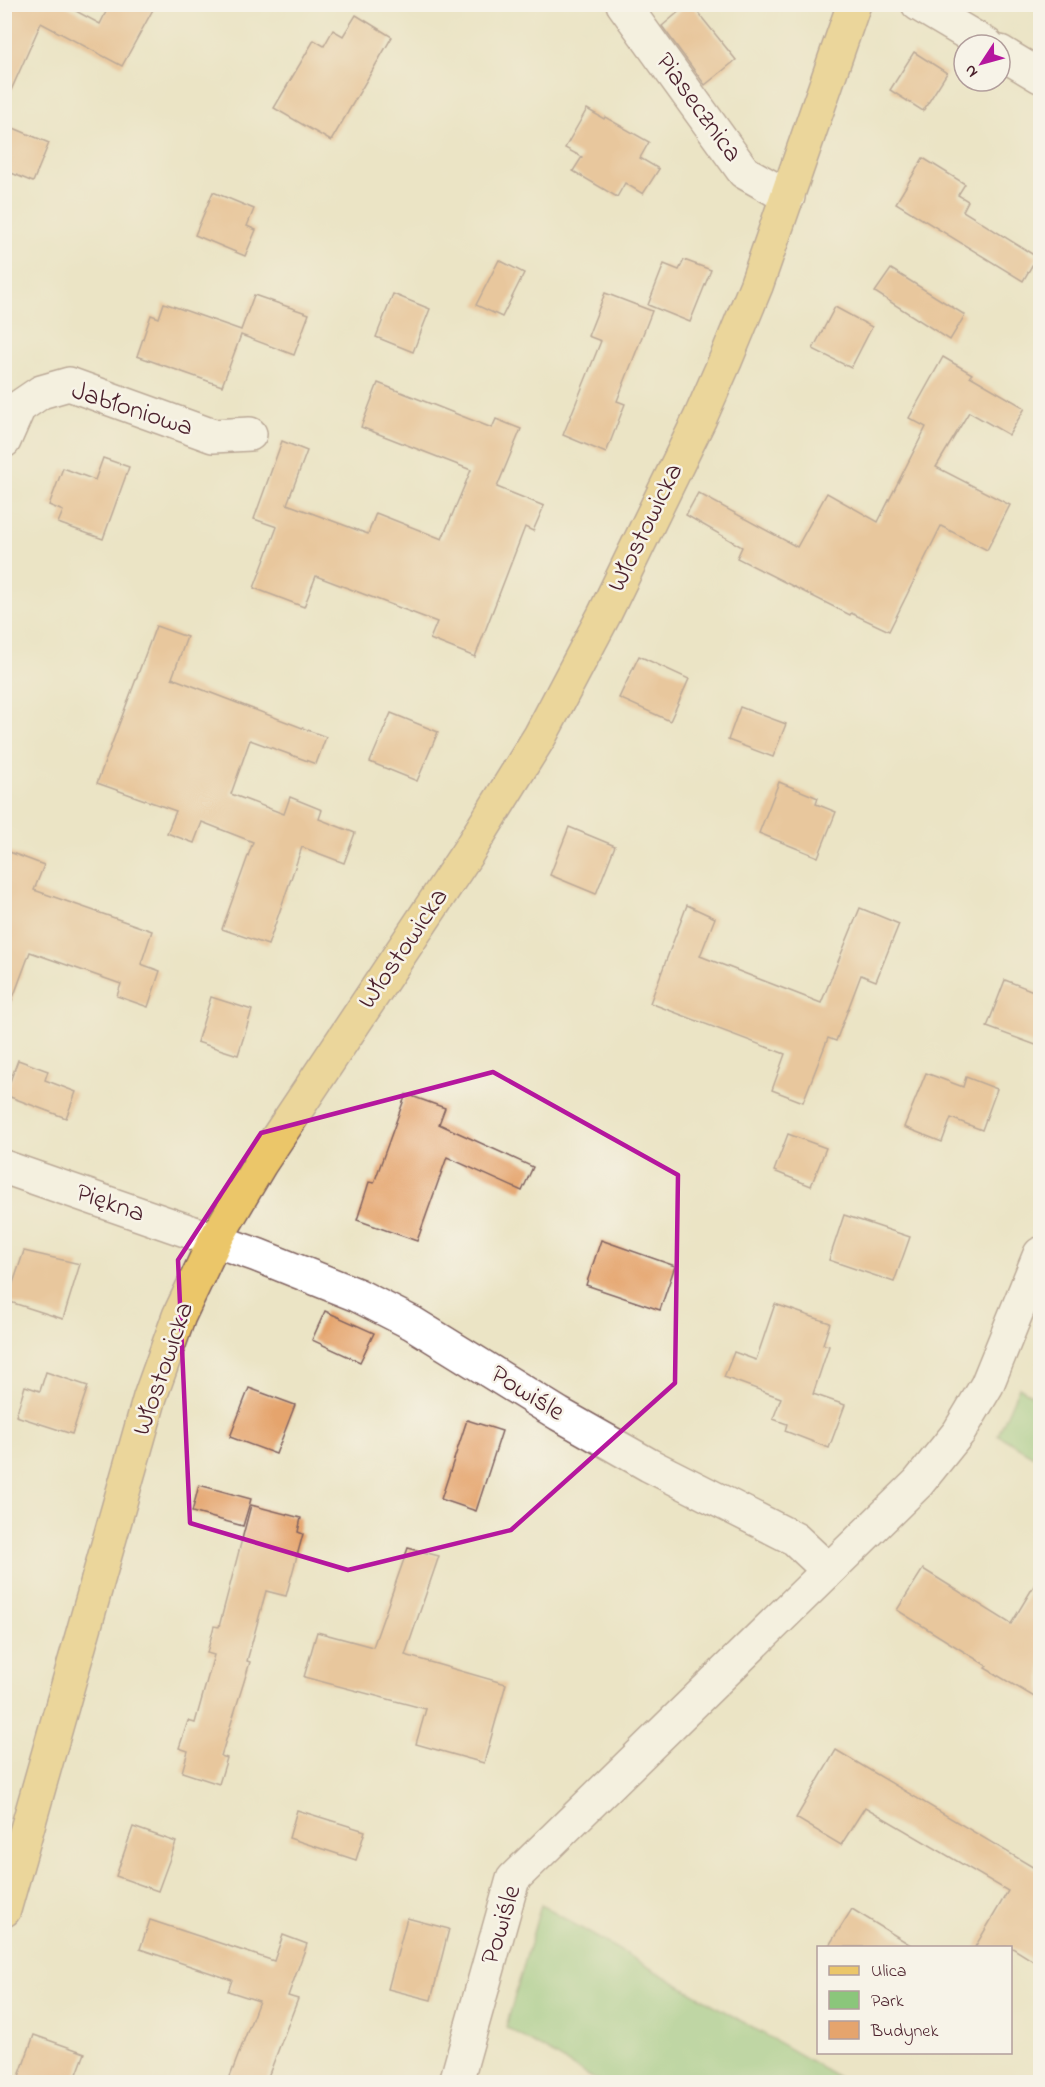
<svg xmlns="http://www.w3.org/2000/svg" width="1045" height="2087" viewBox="0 0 1045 2087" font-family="'Indie Flower',sans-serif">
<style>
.green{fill:#8bc67b;stroke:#6a7253;stroke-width:1.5}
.building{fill:#e5a46d}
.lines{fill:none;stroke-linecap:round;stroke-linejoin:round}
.minor-casing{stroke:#826461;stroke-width:36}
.major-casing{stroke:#826461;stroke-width:36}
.minor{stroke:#fff;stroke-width:33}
.major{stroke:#ebc669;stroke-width:33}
.marked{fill:none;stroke:#b5179e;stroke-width:4.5;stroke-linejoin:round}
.labels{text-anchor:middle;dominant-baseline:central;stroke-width:5;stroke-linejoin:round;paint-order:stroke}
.street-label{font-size:27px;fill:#4a1f2b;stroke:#f7f3e8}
</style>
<rect width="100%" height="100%" fill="#f7f3e8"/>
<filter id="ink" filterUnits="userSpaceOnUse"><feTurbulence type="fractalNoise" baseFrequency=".0167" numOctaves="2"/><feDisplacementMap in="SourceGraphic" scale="12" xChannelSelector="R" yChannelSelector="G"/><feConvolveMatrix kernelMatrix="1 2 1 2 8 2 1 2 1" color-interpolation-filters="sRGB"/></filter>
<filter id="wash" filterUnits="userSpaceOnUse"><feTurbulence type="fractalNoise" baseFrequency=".008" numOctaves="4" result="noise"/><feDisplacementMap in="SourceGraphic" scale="24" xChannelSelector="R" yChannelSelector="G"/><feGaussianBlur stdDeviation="1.35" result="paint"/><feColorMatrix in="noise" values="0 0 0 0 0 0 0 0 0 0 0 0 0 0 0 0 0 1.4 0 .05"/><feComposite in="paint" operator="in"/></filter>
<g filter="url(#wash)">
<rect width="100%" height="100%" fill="#ebe4c5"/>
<g class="green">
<polygon points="1019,1387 1040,1400 1040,1460 998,1435"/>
<polygon points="541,1905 847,2082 599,2082 506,2027"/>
</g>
<g id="blocks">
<g class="building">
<polygon points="4,4 63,4 100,24 110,4 156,4 122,66 41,23 4,106"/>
<polygon points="688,4 691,4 736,60 705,85 662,26"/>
<polygon points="356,15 392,37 331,141 274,108 314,40 324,46 333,30 343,36"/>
<polygon points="914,52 947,73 923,111 890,90"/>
<polygon points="587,109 604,119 605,117 649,142 640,158 659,169 643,194 625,183 617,197 573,171 582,157 565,148"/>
<polygon points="4,124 49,143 33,182 4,170"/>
<polygon points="923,158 965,184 958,195 968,201 963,211 1037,257 1023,281 896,203"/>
<polygon points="213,192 254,209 247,226 256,230 245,256 195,235"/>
<polygon points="499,260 524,273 502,317 476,305"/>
<polygon points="684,260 711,270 690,322 648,305 664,264 679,270"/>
<polygon points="891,269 965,315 950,340 875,292"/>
<polygon points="605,293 652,311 617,401 625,404 606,453 563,435 601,341 588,336"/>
<polygon points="393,294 430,309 413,352 376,337"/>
<polygon points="254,295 309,314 294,355 241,335 222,386 137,356 151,315 159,318 164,303 241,330"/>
<polygon points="835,307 872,327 851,368 813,349"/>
<polygon points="943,357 972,374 970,376 1025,408 1009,435 969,412 936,467 1010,505 987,550 941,526 889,631 851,613 850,615 737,558 742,547 686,515 698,493 797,547 827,493 878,522 926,427 909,418"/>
<polygon points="378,383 492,428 496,419 521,429 497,487 544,506 533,531 525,527 475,657 430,639 437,622 316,576 304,607 254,588 277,527 254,519 282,441 307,451 287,504 368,534 376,513 442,539 471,470 361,427"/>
<polygon points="103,458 129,467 103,539 58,523 63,511 49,505 63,468 95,480"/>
<polygon points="156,626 187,637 172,678 326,737 316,764 250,740 231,794 284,814 290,797 322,810 319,819 355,833 344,863 302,847 268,945 222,929 253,842 202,822 194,843 167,833 176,811 97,783"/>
<polygon points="639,656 689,679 670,721 619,698"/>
<polygon points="740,707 786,724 773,757 728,740"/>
<polygon points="391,713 438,732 417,781 370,762"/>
<polygon points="779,782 818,798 816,804 836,812 818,857 759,833"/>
<polygon points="569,827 615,846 596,894 550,875"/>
<polygon points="4,850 44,865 34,890 152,931 141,964 160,971 148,1007 117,996 121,984 30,952 7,1014 4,1013"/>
<polygon points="687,905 715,918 700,956 821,1003 860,908 899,924 876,981 861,975 836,1041 828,1038 803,1102 772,1090 785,1054 650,1003"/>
<polygon points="1005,980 1041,994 1041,1047 987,1027"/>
<polygon points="211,997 252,1010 238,1055 197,1042"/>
<polygon points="18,1060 48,1071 45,1080 76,1092 66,1118 5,1095"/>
<polygon points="926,1073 963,1087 966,1077 997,1089 982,1130 951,1118 942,1142 904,1127"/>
<polygon points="406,1094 445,1108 439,1124 533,1167 522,1191 447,1157 417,1241 357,1220 369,1182 374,1183"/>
<polygon points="788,1134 826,1148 811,1186 774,1171"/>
<polygon points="844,1215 910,1237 894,1282 829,1260"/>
<polygon points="601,1240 675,1266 660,1310 586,1285"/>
<polygon points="24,1251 80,1264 63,1319 7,1301"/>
<polygon points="775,1304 830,1323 823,1344 829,1346 813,1394 845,1405 829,1448 785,1431 787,1424 773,1419 781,1398 724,1377 734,1352 756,1360"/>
<polygon points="325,1311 374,1333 360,1362 312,1340"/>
<polygon points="46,1372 88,1386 72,1434 16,1416 25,1386 40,1391"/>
<polygon points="249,1388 295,1405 276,1454 230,1437"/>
<polygon points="467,1420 502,1431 476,1511 441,1499"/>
<polygon points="199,1485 251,1499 243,1526 192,1512"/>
<polygon points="251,1505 301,1518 298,1532 303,1534 286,1596 266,1591 247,1661 250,1662 221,1756 227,1758 219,1784 182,1772 188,1751 179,1748 188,1721 195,1723 214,1655 207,1653 214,1626 219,1627"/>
<polygon points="408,1548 439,1556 405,1655 506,1684 484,1763 416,1744 426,1709 304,1677 317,1632 373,1647"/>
<polygon points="923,1569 1011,1624 1041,1574 1041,1701 985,1668 987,1666 897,1610"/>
<polygon points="836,1750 1041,1872 1041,1966 1011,1947 975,1947 1008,1891 865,1807 841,1845 796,1818"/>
<polygon points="297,1810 365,1831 356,1860 289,1838"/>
<polygon points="133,1827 176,1842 158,1891 116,1876"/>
<polygon points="852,1909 914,1947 828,1947"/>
<polygon points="407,1918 449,1929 431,2000 388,1989"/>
<polygon points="150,1920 274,1961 283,1935 307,1944 288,1996 298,1999 266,2082 228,2082 259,2001 228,1991 232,1980 140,1949"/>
<polygon points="34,2035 85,2053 74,2082 17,2082"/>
</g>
</g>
</g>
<g filter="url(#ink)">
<use href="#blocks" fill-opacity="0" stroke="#826461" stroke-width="1.5"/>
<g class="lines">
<defs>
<g id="minor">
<polyline points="623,4 744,172 788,197"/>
<polyline points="918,4 987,45"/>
<polyline points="1000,52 1040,76"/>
<polyline points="4,441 19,407 41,392 69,384 213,436 250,434"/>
<polyline points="4,1167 257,1255 357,1295 412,1323 559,1414 649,1465 795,1539 827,1569"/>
<polyline points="456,2082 513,1879 918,1483 959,1432 987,1385 1040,1254"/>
</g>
<polyline id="major" points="4,1910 150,1397 179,1316 215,1240 260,1164 468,852 540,736 604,615 700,418 726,359 756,286 854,4"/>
</defs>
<use href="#minor" class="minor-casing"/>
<use href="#major" class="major-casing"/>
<use href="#minor" class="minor"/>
<use href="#major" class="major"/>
</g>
</g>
<path d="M0 0H1045V2087H0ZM493,1072L678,1175L675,1383L511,1530L348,1570L190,1523L178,1260L261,1133Z" fill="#ebe4c5" fill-opacity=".55" fill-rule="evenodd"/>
<path class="marked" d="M493,1072L678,1175L675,1383L511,1530L348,1570L190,1523L178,1260L261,1133Z"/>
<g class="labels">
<g class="street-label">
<text transform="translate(698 108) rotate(54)">Piasecznica</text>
<text transform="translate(132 410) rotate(18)">Jabłoniowa</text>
<text transform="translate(646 528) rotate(-64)">Włostowicka</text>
<text transform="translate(404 949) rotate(-56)">Włostowicka</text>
<text transform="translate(110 1204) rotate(19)">Piękna</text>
<text transform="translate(164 1369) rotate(-71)">Włostowicka</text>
<text transform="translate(527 1394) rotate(32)">Powiśle</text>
<text transform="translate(502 1925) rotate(-73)">Powiśle</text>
</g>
</g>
<rect width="1045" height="2087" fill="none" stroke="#f7f3e8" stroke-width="24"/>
<rect x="817" y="1946" width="195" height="108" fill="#f7f3e8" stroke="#b29e9c" stroke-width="1.5"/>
<rect x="829" y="1966" width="30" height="9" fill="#ebc669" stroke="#b29e9c" stroke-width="1.5"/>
<text x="871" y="1976" font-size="18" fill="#4a1f2b">Ulica</text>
<rect x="829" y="1991" width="30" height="18" fill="#8bc67b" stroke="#b29e9c" stroke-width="1.5"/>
<text x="871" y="2006" font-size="18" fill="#4a1f2b">Park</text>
<rect x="829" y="2021" width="30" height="18" fill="#e5a46d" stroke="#b29e9c" stroke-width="1.5"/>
<text x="871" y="2036" font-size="18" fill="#4a1f2b">Budynek</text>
<g transform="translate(982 63) rotate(234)"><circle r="28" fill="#f7f3e8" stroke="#b29e9c" stroke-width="1.5"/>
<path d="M0-4.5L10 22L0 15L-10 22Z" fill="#b5179e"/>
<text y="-9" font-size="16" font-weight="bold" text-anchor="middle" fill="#4a1f2b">N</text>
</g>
</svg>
